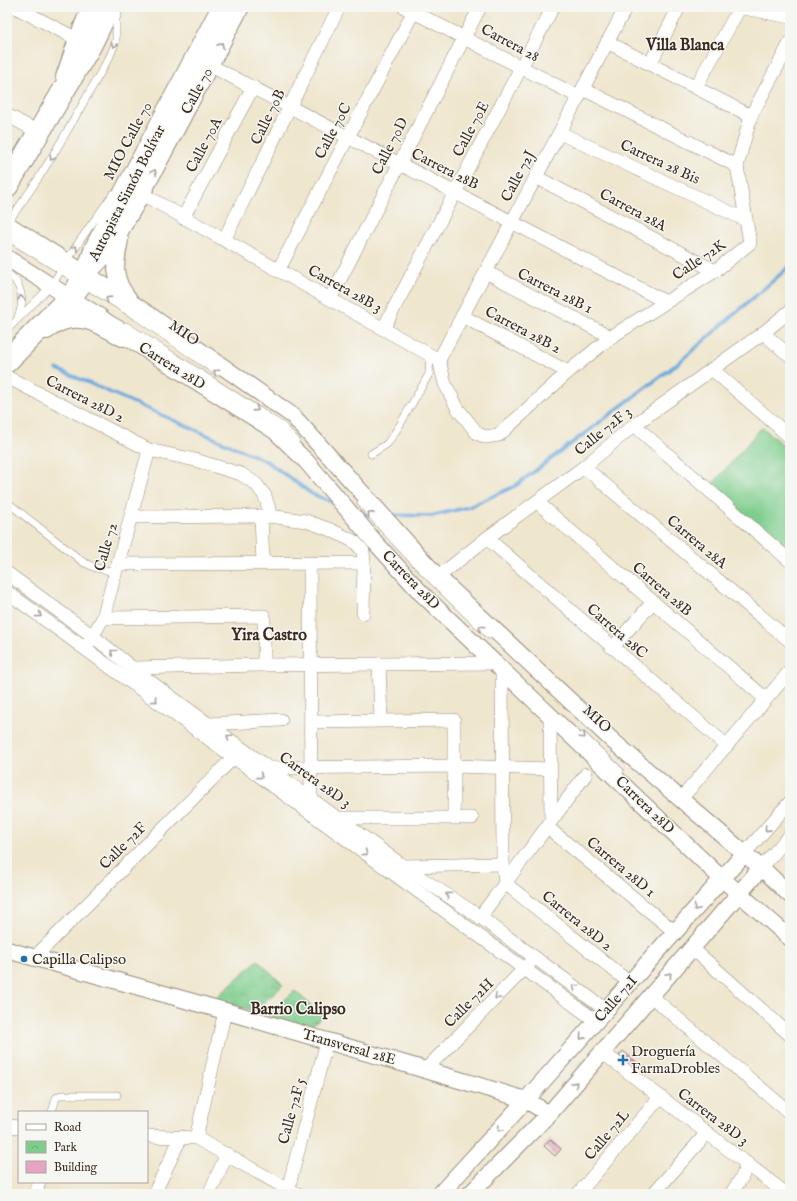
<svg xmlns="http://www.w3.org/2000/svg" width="797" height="1201" viewBox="0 0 797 1201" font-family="'IM FELL English',serif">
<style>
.park{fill:url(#park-crowns);stroke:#5c7c56}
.garden{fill:#7ecd8d;stroke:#5c7c56}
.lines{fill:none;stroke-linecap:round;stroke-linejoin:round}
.stream{stroke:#6ba9dd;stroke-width:3.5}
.building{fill:url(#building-cross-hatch)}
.service-casing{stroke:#958876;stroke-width:8}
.minor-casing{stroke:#958876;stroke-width:14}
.tertiary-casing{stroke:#958876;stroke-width:18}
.trunk-casing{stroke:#958876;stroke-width:24}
.service{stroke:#fff;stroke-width:7}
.minor{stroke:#fff;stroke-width:13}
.tertiary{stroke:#fff;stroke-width:16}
.trunk{stroke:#fff;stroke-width:22}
.oneway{stroke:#a79f9a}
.poi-dot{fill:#1f6fb2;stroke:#f6f6f2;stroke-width:1.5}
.labels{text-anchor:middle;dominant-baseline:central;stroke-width:3;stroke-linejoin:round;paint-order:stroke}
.street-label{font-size:15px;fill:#3b2a1e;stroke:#f6f6f2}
.poi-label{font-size:15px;fill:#3b2a1e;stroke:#f6f6f2;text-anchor:start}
.neighbourhood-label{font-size:16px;font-weight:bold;fill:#3b2a1e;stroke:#f6f6f2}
</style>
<defs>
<pattern id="park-crowns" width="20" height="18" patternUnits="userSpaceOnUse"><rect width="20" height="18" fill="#7ecd8d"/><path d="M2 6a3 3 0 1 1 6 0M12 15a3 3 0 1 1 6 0" fill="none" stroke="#6eb079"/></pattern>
<pattern id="building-cross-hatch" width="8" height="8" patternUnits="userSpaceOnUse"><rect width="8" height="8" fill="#e6a4c3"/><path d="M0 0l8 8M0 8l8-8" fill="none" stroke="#bc869e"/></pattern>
</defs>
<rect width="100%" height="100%" fill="#f6f6f2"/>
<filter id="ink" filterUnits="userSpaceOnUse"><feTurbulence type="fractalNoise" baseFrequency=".025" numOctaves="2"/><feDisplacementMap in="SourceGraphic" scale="8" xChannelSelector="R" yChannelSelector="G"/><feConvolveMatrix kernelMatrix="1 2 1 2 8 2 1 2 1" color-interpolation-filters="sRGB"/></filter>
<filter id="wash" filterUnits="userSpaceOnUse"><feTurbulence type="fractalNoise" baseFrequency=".012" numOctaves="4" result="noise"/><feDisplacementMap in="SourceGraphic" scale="16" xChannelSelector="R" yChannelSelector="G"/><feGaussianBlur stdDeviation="0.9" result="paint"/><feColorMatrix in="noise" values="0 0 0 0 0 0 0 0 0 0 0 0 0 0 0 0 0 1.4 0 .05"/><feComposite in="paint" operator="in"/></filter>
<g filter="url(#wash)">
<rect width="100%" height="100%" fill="#efe6ce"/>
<g class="park">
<polygon points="258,960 283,985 255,1011 213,1000"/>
<polygon points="295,991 323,1016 308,1028 267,1015"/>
</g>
<polygon class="garden" points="762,427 790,451 790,554 711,486"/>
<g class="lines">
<g class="stream">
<polyline points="57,369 266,461 312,494 332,502"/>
<polyline points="357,512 370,515"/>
<polyline points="390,515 431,516 469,507 515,486 677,364 790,266"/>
</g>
</g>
<g id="blocks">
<g class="building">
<polygon points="623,1051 637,1063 634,1066 619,1055"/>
<polygon points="550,1139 561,1149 555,1156 544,1146"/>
</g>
</g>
</g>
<g filter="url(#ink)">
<use href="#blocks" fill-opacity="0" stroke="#958876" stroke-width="1"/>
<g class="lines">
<defs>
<g id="service">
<path d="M7,223C47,171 77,113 110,56L116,41V19L120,7"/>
<polyline points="7,237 136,316 217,372"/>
<path d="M7,273C22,283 25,301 18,317"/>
<polyline points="126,326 282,426 296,441"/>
<polyline points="7,330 51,286 81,239 113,194"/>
<polyline points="371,454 387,444 398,428 429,374 430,355"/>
<polyline points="7,502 83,562 96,568 115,572"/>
<path d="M361,503C401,551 444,593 489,635"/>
<polyline points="583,736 620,771"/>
<polyline points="52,1112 56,1098 61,1095 117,1095"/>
</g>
<g id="minor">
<polyline points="15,7 77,39"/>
<polyline points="404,7 579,97"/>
<polyline points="739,7 790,17"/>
<polyline points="607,42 751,116"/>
<polyline points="650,64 679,7"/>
<polyline points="211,66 664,301"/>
<polyline points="696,87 740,7"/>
<polyline points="583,89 737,166"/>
<polyline points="7,115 38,132"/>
<polyline points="560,133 746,220"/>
<polyline points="536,177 715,271"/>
<polyline points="142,194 439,360 445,384 458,409 477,433 485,437 499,435 568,372 611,337 715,271 750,243 737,166 751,116 790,43"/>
<polyline points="183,218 253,87"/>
<polyline points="224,240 339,7"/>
<polyline points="278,271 416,7"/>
<polyline points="486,272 611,337"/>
<polyline points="330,299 480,7"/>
<polyline points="462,316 568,372"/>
<polyline points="383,329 553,7"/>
<polyline points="763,333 790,356"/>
<polyline points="439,360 626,7"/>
<polyline points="712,369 790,437"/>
<polyline points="7,377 149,450 195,460 241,474 256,484 265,496 269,509 269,516 306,521 331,530 355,542 363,551 364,563 118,564"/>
<polyline points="634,425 790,561"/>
<polyline points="584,467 790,641"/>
<polyline points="537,502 766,699"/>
<polyline points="261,516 263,563"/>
<polyline points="131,517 269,516"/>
<polyline points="487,538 727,746"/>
<polyline points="310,564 311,797"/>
<polyline points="7,573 94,637 141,675 403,866 480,917 606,1010"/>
<polyline points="438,577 487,538 584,467 634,425 763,333 790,311"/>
<polyline points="7,592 596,1021"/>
<polyline points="363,613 364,563"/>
<polyline points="103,618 264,616 264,665"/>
<polyline points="88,644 103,618 149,450"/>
<polyline points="612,648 653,602"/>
<polyline points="379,664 381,720"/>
<polyline points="133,668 264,665 495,663"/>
<polyline points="502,669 503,864 505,883 630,983"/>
<polyline points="550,714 551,821"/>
<polyline points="311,722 454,720 454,817"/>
<polyline points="210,724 281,720"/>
<polyline points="269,768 454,766 550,769"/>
<polyline points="680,800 790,671"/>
<polyline points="340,818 472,818"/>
<polyline points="547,827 675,932"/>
<polyline points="744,854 790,802"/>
<polyline points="403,866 503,864"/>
<polyline points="761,868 790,835"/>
<polyline points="480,917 586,774"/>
<polyline points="692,948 790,1035"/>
<polyline points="34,958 234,757"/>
<polyline points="651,996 790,1113"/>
<polyline points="602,1052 785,1193"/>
<polyline points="425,1070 530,963"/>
<polyline points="7,1126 19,1127"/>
<polyline points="147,1136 196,1138 297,1194"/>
<polyline points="196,1138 225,1011"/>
<polyline points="288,1189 327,1041"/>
<polyline points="36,1194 39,1182"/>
<polyline points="154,1194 181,1137"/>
<polyline points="209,1194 227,1154"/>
<polyline points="578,1194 660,1097"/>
<polyline points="653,1194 707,1133"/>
<polyline points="731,1194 742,1177 747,1163"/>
</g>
<g id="tertiary">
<polyline points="64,77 77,39 90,7"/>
<polyline points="7,224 141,309 293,416 438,577 614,742 767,873 790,895"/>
<path d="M120,240C115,265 112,278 129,299"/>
<polyline points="7,258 99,316 123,335 275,431 306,461 374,541 421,593 718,875 790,938"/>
<polyline points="91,270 107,254 142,194 241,7"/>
<polyline points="7,950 225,1011 463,1081 526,1100 549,1114"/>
<polyline points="440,1194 526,1100 744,854"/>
<polyline points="470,1194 549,1114 761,868"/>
</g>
<g id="trunk">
<polyline points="7,186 90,46 109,7"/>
<path d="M46,328C74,306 97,320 123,335"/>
<polyline points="7,361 74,293 87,274 96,248 223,7"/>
</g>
</defs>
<use href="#service" class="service-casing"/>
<use href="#minor" class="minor-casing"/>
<use href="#tertiary" class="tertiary-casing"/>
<use href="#trunk" class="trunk-casing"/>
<use href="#service" class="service"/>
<use href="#minor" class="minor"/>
<use href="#tertiary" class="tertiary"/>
<use href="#trunk" class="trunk"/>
</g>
<defs><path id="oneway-chevron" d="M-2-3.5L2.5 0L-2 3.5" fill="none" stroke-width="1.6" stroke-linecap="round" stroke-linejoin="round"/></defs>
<g class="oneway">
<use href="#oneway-chevron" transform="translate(114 45) rotate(106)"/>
<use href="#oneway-chevron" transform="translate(221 45) rotate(-63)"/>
<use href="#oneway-chevron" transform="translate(52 158) rotate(123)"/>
<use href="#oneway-chevron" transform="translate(154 172) rotate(-62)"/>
<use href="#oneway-chevron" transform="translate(75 248) rotate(-58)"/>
<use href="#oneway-chevron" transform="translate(21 298) rotate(-97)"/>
<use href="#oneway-chevron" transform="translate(108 299) rotate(-148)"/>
<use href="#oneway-chevron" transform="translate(216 372) rotate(-145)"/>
<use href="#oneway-chevron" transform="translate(256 409) rotate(33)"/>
<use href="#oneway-chevron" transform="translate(370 514) rotate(-129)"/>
<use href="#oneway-chevron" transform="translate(39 615) rotate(36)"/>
<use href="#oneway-chevron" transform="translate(481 628) rotate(-137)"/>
<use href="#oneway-chevron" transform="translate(113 652) rotate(-142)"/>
<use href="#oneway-chevron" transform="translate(155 700) rotate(36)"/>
<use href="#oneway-chevron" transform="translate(583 736) rotate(43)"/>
<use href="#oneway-chevron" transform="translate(229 737) rotate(-144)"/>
<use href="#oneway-chevron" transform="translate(260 776) rotate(36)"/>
<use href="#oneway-chevron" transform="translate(767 829) rotate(132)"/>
<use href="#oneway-chevron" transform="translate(365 853) rotate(36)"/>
<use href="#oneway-chevron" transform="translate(448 895) rotate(-146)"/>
<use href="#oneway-chevron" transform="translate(696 908) rotate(131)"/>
<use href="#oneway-chevron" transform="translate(669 975) rotate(-49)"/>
<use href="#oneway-chevron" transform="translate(575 987) rotate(-144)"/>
<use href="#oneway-chevron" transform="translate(497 997) rotate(135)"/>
<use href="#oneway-chevron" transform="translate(582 1037) rotate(132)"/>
<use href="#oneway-chevron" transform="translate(575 1084) rotate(-49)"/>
<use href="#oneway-chevron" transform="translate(500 1129) rotate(133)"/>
</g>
</g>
<g class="poi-dot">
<circle cx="24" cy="959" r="4"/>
<path d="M621 1054h4v4h4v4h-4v4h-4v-4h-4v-4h4z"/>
</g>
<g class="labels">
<g class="street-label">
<text transform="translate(510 43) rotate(28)">Carrera 28</text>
<text transform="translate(197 91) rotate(-62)">Calle 70</text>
<text transform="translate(268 117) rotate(-64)">Calle 70B</text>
<text transform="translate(471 129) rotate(-62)">Calle 70E</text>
<text transform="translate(333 131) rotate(-62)">Calle 70C</text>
<text transform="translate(128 141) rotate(-62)">MIO Calle 70</text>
<text transform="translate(204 145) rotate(-62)">Calle 70A</text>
<text transform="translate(390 146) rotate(-63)">Calle 70D</text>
<text transform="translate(660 162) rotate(25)">Carrera 28 Bis</text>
<text transform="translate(445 169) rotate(27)">Carrera 28B</text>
<text transform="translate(518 176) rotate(-62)">Calle 72J</text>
<text transform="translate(127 193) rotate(-63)">Autopista Simón Bolívar</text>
<text transform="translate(633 210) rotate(28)">Carrera 28A</text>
<text transform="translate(699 260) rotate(-34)">Calle 72K</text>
<text transform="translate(345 289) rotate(29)">Carrera 28B 3</text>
<text transform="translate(555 291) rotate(27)">Carrera 28B 1</text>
<text transform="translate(523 330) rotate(28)">Carrera 28B 2</text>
<text transform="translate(184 333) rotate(35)">MIO</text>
<text transform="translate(172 366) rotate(32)">Carrera 28D</text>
<text transform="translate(85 399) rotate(27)">Carrera 28D 2</text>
<text transform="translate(603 431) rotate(-39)">Calle 72F 3</text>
<text transform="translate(697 542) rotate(40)">Carrera 28A</text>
<text transform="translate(106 547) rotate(-74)">Calle 72</text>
<text transform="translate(411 580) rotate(46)">Carrera 28D</text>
<text transform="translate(662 589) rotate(41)">Carrera 28B</text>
<text transform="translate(617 631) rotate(41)">Carrera 28C</text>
<text transform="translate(597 719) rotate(43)">MIO</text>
<text transform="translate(315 780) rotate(36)">Carrera 28D 3</text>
<text transform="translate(645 805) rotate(44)">Carrera 28D</text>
<text transform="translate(123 846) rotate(-45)">Calle 72F</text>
<text transform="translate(621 867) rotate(40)">Carrera 28D 1</text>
<text transform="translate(577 921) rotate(39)">Carrera 28D 2</text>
<text transform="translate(616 999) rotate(-49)">Calle 72I</text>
<text transform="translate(469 1003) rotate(-45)">Calle 72H</text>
<text transform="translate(349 1047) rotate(16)">Transversal 28E</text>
<text transform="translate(292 1111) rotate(-75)">Calle 72F 5</text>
<text transform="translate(713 1117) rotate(37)">Carrera 28D 3</text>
<text transform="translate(607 1135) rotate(-50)">Calle 72L</text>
</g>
<g class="poi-label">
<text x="32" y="959">Capilla Calipso</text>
<text x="631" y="1051">Droguería<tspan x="631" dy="17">FarmaDrobles</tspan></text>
</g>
<g class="neighbourhood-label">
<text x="685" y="46">Villa Blanca</text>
<text x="269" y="636">Yira Castro</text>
<text x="298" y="1010">Barrio Calipso</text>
</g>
</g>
<rect width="797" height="1201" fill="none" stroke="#f6f6f2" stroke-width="24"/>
<rect x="18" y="1111" width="130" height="72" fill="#f6f6f2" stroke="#aba49d"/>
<rect x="26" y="1124" width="20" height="6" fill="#ffffff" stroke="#aba49d"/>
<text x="54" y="1131" font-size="12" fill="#3b2a1e">Road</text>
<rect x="26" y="1141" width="20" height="12" fill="url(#park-crowns)" stroke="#aba49d"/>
<text x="54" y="1151" font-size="12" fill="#3b2a1e">Park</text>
<rect x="26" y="1161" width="20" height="12" fill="#e6a4c3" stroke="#aba49d"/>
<text x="54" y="1171" font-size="12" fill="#3b2a1e">Building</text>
</svg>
